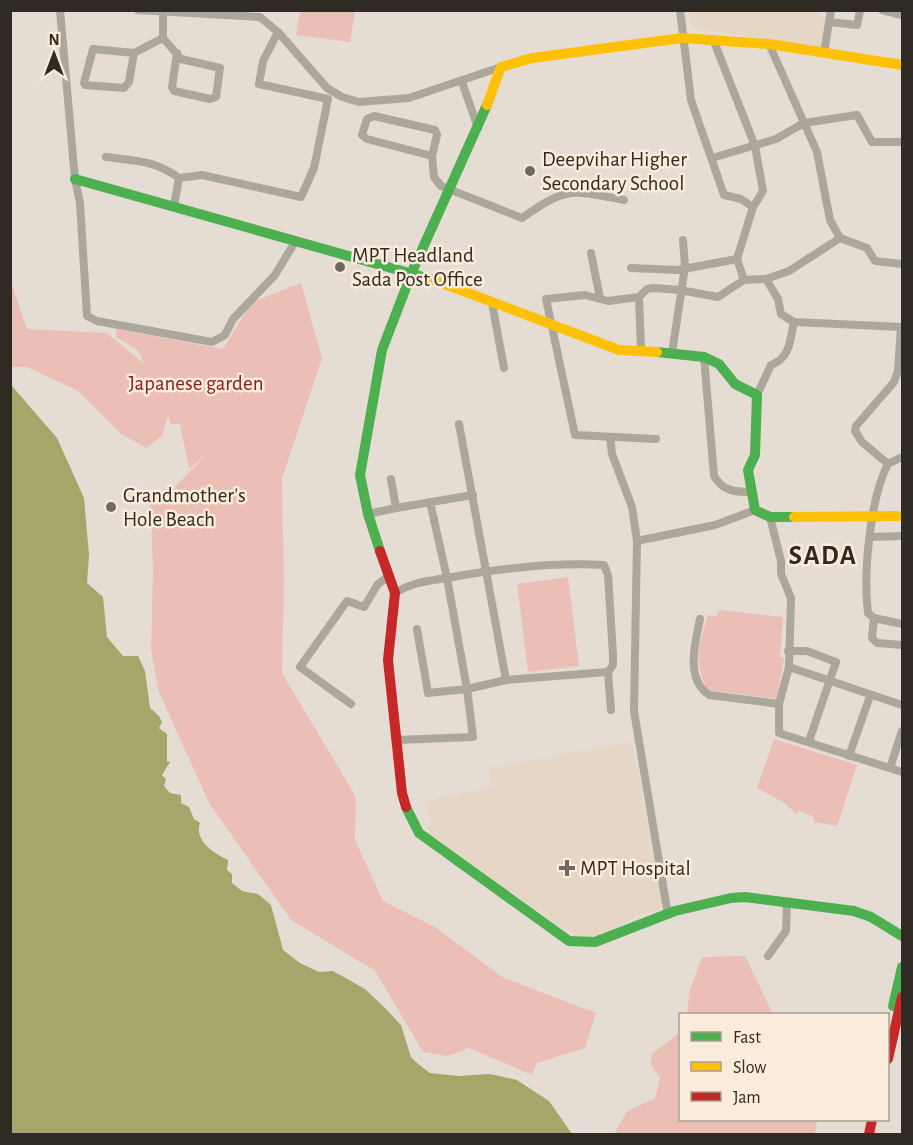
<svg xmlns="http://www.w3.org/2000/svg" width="913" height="1145" viewBox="0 0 913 1145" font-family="'Alegreya Sans',sans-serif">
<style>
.built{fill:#e5d6c6}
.green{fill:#ecbfb6}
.water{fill:#a5a76a}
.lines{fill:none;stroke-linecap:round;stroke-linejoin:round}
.street{stroke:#aba79b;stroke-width:8}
.fast{stroke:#4caf50;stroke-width:10}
.slow{stroke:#ffc107;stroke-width:10}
.jam{stroke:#c62828;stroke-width:10}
.poi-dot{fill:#6f6961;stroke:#faebda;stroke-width:2}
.labels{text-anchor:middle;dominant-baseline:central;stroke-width:5;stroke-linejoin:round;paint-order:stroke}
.poi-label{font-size:21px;fill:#2f2a23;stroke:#faebda;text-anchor:start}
.park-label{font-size:21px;fill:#86201d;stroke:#faebda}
.district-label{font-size:27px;font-weight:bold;letter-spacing:1.5px;fill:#2f2a23;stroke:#faebda}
</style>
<rect width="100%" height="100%" fill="#e5ddd4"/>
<g class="built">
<polygon points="690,11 816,11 826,19 820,48 691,27"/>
<polygon points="632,742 662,902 659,910 636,916 605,934 586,939 573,936 430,834 427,828 430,823 426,801 491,787 490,768"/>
</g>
<g class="green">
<polygon points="300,11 355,11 350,42 296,35"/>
<polygon points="10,279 27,329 107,333 144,364 139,351 116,337 116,329 223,349 252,302 301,283 322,358 282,479 284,583 282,673 356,797 355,840 383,901 435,927 504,978 596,1013 585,1048 537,1063 532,1075 469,1048 448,1056 423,1052 375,971 291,920 209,803 158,690 151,649 153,572 151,510 146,497 153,493 172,490 207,454 189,469 180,424 171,424 168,416 162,436 146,448 120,433 78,391 27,367 11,367"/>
<polygon points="568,577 579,666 528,672 517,584"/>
<path d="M720,610L783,617L780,657L784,658L777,699L707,690C693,660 699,645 708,615L716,616Z"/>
<polygon points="774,739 857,765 837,826 814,822 814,817 800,811 796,814 786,804 757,788"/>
<polygon points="745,956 773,1014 687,1014 690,990 702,957"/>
<polygon points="680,1032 680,1120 815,1120 817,1127 814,1134 614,1134 627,1111 655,1098 660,1078 651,1065 652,1054"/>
</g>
<path class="water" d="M11,385L57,438L84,498L89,555L87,583L103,597L107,637L123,656H138L145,671L150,708L159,716L162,722L159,728L167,734V761L170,762L162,775L166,779L164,786L170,793L181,795V803L189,807L194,819L200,823C194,841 214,853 228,860L227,870L232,874V883L242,891L258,894L271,905L283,950L300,963L319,972L333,971L365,989L385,1008L401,1025L411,1057L418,1064L430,1073L458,1076L490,1074L517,1080L549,1101L572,1134H11Z"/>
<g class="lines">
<g class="street">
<polyline points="60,10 75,179 80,203 87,316 97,321 212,342 225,335 233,319 275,275 295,242"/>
<polyline points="138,10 260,17 278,32 327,88 342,97 359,102 409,98 501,67"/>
<polyline points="680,10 691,100 724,195 741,199 753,207"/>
<polyline points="882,10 902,15"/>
<polyline points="163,12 163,38 181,59 220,68 216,97 210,99 174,91 172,87 177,53"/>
<polyline points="829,22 857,25 860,11"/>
<polyline points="713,39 755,146 763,191 753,207 737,259 744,280"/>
<polyline points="769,44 817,152 830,220 840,238 867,248 875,261 902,264"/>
<polyline points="134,53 129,82 124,88 85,85 84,83 93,49 134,53 163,38"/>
<polyline points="824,53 831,10"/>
<polyline points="462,82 478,128"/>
<path d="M432,156L437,135L435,130L374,116L367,119L362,135L367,139L432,156L434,177L441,186L522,218C568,186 570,190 624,200"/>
<path d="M106,157C136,161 154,160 179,178"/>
<polyline points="712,158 776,139 804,123 857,115 872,142 902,142"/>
<polyline points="179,178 202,175 301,197 314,168 328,99 259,84 263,61 278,32"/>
<polyline points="174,206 179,178"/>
<polyline points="591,253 600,298"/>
<polyline points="631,268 678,270 737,259"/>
<polyline points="766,279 778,299 781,314 794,322"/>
<polyline points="639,297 641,350"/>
<polyline points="492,303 504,368"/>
<polyline points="672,353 685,267 683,240"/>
<path d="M704,357L714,476C723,491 734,492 751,492"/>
<path d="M757,395L771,365C790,358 790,341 794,322L902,327"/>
<polyline points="459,424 506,680"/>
<polyline points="610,437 612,454 632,507 637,541 634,711 668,915"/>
<polyline points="656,439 575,435 546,299 585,295 608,301 639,297 647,289 654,288 680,290 718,297 744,280 766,279 789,271 840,238"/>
<path d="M902,457L888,464C870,498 863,575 868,613L874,618L902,624"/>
<polyline points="888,464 862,442 855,431 856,426 894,382 898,371 901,327"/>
<polyline points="396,508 473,495"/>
<polyline points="368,514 396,508 391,479"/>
<polyline points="770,517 781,561 781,574 791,598 789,667 779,704"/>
<polyline points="870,537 902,536"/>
<polyline points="637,541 715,525 755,510"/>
<path d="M395,593C414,581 431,581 452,577C503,568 553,562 604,565L608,575L613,655V665L608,672L506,680L467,689L473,737L397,740"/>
<polyline points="874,618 872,638 877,643 902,645"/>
<path d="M700,619C695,643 685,679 709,695L779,704V733L902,772"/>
<polyline points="417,629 428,693 467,689 447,578 430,502"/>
<polyline points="788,651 807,651 836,662 809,741"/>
<polyline points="789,667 902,705"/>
<polyline points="608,672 611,710"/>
<polyline points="351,704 300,667 347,601 364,607 378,584 389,576"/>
<polyline points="849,756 870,696"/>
<polyline points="890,768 902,731"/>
<polyline points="768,956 786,931 787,902"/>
</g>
<g class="fast">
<polyline points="75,179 434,280"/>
<polyline points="657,352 704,357 719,364 735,384 757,395 755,455 748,470 755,510 770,517 794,517"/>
<polyline points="380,551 368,514 360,475 382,350 412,272 487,105"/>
<polyline points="406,807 419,833 569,941 595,942 675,911 731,898 745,897 854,911 871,917 902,936"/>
<polyline points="893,1006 902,967"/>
</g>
<g class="slow">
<polyline points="487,105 501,67 532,58 682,38 769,44 902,65"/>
<polyline points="434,280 619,350 657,352"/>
<polyline points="794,517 902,516"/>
</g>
<g class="jam">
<polyline points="380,551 395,593 388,660 402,793 406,807"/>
<polyline points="888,1059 902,997"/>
<polyline points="869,1134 872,1120"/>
</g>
</g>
<g class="poi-dot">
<circle cx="530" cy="171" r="6"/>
<circle cx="340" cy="267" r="6"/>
<circle cx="111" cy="507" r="6"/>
<path d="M564 859h6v6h6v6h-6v6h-6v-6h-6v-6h6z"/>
</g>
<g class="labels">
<g class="poi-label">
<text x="542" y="159">Deepvihar Higher<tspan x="542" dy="24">Secondary School</tspan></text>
<text x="352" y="255">MPT Headland<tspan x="352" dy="24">Sada Post Office</tspan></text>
<text x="123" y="495">Grandmother's<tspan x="123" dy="24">Hole Beach</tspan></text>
<text x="580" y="868">MPT Hospital</text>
</g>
<g class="park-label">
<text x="196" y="383">Japanese garden</text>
</g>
<g class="district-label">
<text x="823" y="555">SADA</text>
</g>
</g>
<rect width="913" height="1145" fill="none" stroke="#2f2a23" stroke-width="24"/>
<rect x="679" y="1013" width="210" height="108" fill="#faebda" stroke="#a99e91" stroke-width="1.5"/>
<rect x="691" y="1032" width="30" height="9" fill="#4caf50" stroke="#a99e91" stroke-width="1.5"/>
<text x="733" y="1043" font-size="18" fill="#2f2a23">Fast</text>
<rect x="691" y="1062" width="30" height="9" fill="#ffc107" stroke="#a99e91" stroke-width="1.5"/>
<text x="733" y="1073" font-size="18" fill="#2f2a23">Slow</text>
<rect x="691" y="1092" width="30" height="9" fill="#c62828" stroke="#a99e91" stroke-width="1.5"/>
<text x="733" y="1103" font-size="18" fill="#2f2a23">Jam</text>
<g transform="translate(54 54)" stroke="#faebda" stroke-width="4.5" paint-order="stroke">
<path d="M0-4.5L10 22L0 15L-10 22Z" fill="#2f2a23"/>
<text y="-9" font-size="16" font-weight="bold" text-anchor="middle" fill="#2f2a23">N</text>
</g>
</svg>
